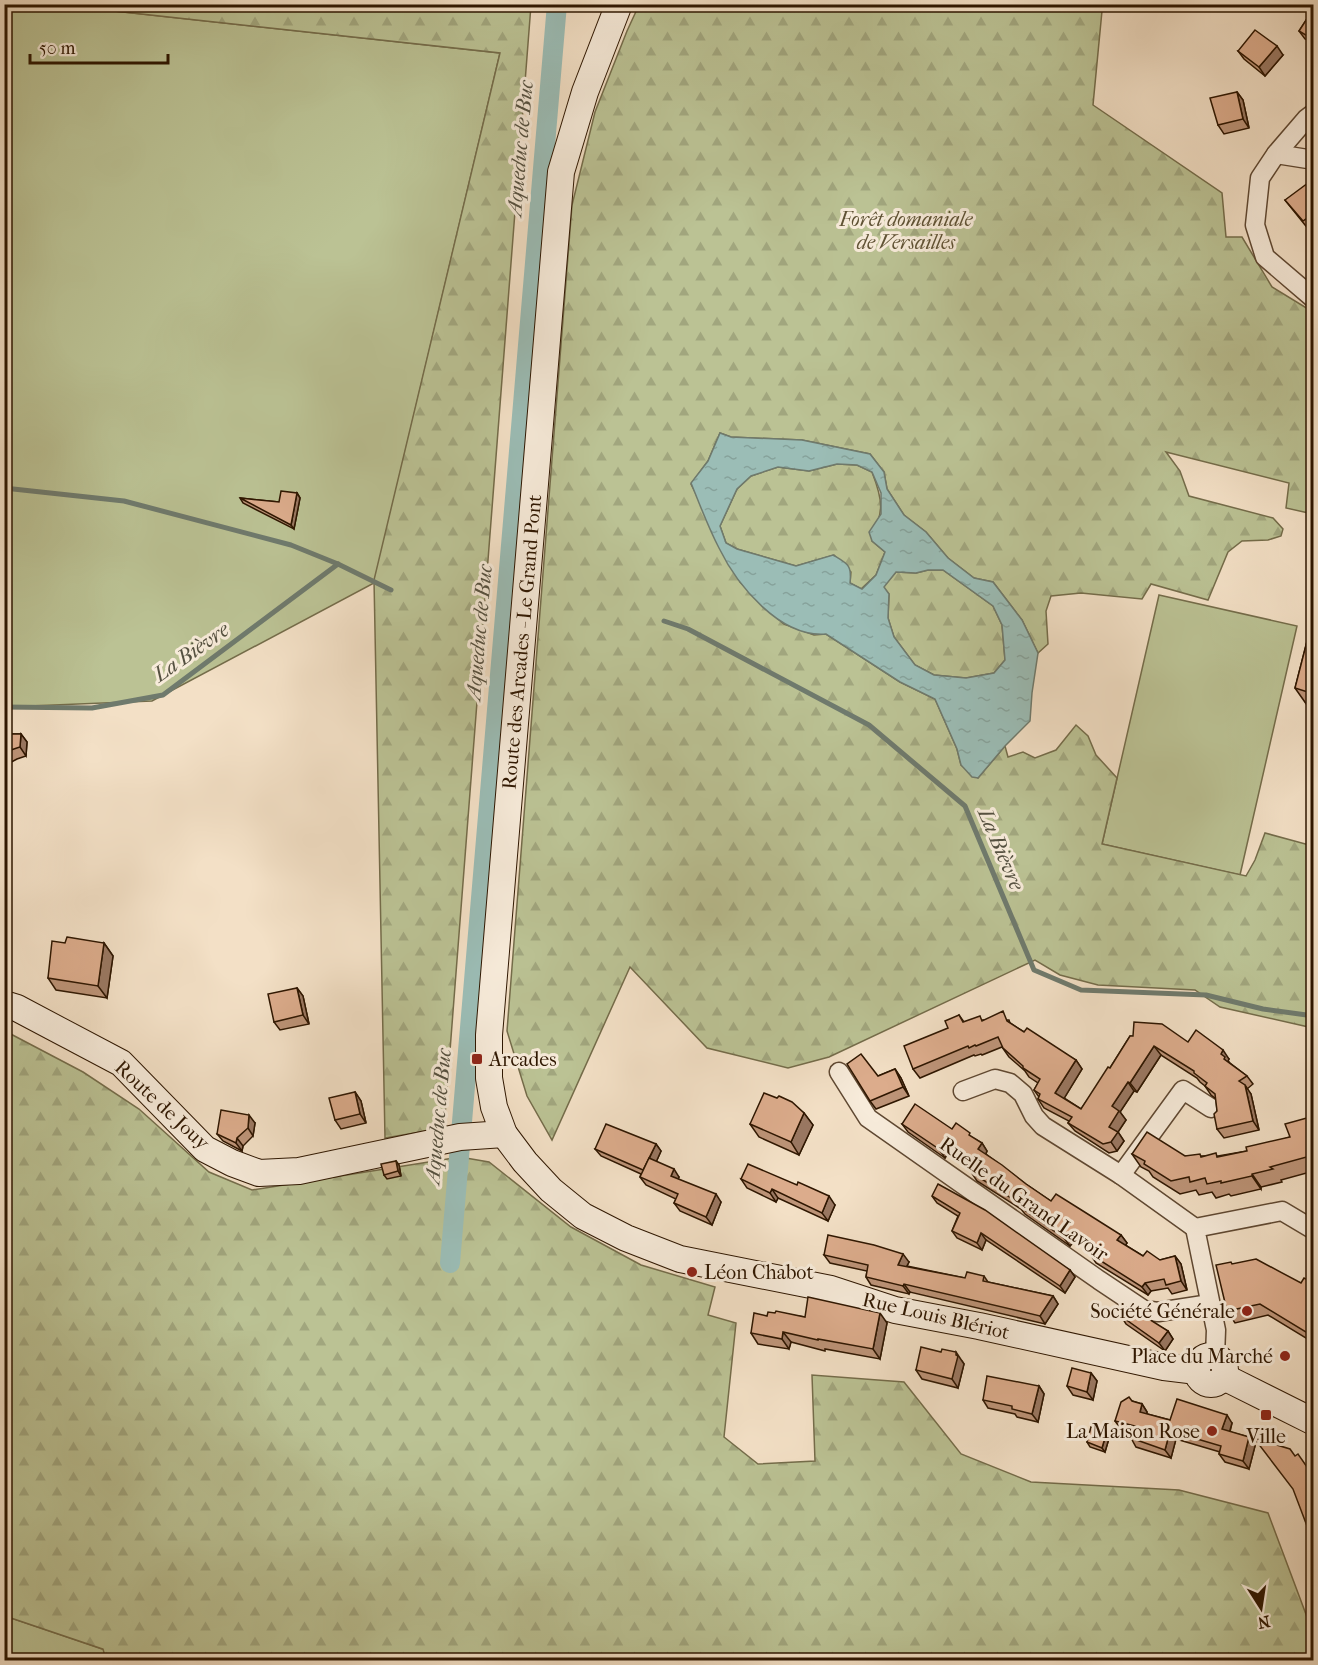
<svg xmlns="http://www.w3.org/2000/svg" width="1318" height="1665" viewBox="0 0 1318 1665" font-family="'IM FELL French Canon',serif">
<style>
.grass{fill:#bbc294;stroke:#746c4a;stroke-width:1.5}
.forest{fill:url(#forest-firs);stroke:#746c4a;stroke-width:1.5}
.water{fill:url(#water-ripples);stroke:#6f7a6d;stroke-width:1.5;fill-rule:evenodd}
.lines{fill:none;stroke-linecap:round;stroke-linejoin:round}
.stream{stroke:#6f7a6d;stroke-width:5}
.canal{stroke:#9bbdb6;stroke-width:20}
.street-casing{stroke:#5f4832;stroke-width:21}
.secondary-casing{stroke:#2e1600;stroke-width:28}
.street{stroke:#f7ebda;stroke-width:18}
.secondary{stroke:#f7ebda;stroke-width:26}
.wall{fill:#bd9478;stroke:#2e1600;stroke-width:1.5}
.shaded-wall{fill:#9a7862;stroke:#2e1600;stroke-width:1.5}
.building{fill:#dcac8c;stroke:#2e1600;stroke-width:1.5}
.poi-dot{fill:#8f2418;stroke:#f7ebda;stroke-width:2}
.labels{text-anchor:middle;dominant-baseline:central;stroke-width:6;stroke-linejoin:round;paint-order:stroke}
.park-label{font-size:20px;font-style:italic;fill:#5f5234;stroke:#f7ebda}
.street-label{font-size:20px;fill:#2e1600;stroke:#f7ebda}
.poi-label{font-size:20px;fill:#2e1600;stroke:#f7ebda;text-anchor:end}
.water-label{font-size:21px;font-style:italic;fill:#545040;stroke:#f7ebda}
</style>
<defs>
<pattern id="forest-firs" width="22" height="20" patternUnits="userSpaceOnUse" patternTransform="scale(1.5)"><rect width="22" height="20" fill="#bbc294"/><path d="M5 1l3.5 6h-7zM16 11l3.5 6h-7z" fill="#a1a67e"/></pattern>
<pattern id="water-ripples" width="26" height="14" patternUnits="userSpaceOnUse" patternTransform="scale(1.5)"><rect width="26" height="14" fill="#9bbdb6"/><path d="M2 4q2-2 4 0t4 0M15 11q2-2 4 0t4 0" fill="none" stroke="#86a29b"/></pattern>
</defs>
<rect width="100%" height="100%" fill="#f3e0c6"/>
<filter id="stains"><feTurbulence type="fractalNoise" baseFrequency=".00333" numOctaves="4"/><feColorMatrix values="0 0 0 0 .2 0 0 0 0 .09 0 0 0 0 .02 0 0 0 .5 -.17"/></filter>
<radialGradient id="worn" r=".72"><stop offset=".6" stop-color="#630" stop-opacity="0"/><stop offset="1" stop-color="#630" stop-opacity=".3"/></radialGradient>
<g class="grass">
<polygon points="68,6 500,53 374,583 152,701 5,707 4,10"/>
<polygon points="1159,595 1297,626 1240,875 1102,844"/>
<polygon points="5,1616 105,1650 108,1660 5,1660"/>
</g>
<g class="forest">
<polygon points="5,4 531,5 444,1128 385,1138 374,580 500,53 68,6 5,10"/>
<polygon points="1089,4 1102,11 1093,105 1222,193 1226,237 1242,237 1272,287 1313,312 1313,514 1286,508 1289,483 1166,452 1180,471 1189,496 1273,518 1283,529 1281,536 1268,540 1242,541 1228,552 1208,600 1151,584 1142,599 1081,593 1051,596 1046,611 1048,644 1038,653 1022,620 993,582 974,578 948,558 926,532 904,515 887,489 884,472 870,454 802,440 731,437 720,433 708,461 691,484 740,582 764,607 784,624 814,635 826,634 900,682 935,699 957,749 961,765 978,778 1005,746 1008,757 1023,752 1035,758 1056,750 1076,725 1088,736 1096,755 1117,778 1102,844 1246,876 1255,860 1265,833 1313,846 1313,1028 1220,1007 1195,990 1098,985 1060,975 1035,960 829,1057 788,1068 707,1048 630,967 552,1140 527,1096 507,1031 572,205 595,112 627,31 639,5"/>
<path d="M837,464L857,465L872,472C884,503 883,510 872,541L885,552L876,575L861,589L850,583L851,572L834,555L796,566L737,549L726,543L720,526L737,489L751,476L778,467L809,471Z"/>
<polygon points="928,570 943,570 993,606 1002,625 1005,660 994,673 966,678 934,675 915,665 894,637 888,618 889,594 883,587 896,572 916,573"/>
<polygon points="5,1031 83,1072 139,1109 209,1172 252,1190 460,1157 489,1162 571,1227 641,1265 715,1287 708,1315 736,1323 724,1437 758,1464 815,1461 812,1375 904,1382 961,1454 1031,1482 1179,1490 1268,1513 1313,1633 1314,1660 106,1660 103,1649 5,1616"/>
</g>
<path class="water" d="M720,433L731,437L802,440L870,454L884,472L887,489L904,515L926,532L948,558L974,578L993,582L1022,620L1038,653L1032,693L1030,721L1005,746L978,778L972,777L961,765L957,749L935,699L900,682L826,634C780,638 737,585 719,548C708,527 700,505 691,483L708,461ZM837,464L857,465L872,472L881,493V514L869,532L872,541L885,552L876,575L862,589L850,583C852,565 848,564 833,555L796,566L737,549L726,543L720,526L737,489L751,476L778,467L809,471ZM928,570H943L993,606L1002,625L1005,660L994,673L966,678L934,675L915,665L894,637L888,618L889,594L884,587L896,572L916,573Z"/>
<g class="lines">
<g class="stream">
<polyline points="4,488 124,501 291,545 338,564 391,590"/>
<polyline points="664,621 688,629 869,725 965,806 1034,970 1081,990 1206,995 1263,1009 1314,1016"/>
<polyline points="4,707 92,708 163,695 338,564"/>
</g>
<polyline class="canal" points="450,1263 557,4"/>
<defs>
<g id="street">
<polyline points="1314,113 1306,119 1276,154 1260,178 1255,225 1265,257 1314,299"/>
<polyline points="1276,154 1314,160"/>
<polyline points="839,1072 868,1118 1099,1280 1144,1310 1158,1312 1210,1304"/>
<polyline points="963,1091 995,1079 1010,1083 1023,1094 1034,1116 1043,1126 1121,1175 1195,1228"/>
<polyline points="1121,1175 1183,1090 1211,1108"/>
<polyline points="1215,1356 1216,1330 1195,1228 1282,1211 1314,1230"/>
</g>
<g id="secondary">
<polyline points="619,4 585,92 561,172 489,1035 489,1078 494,1107 504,1134 525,1162 551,1190 583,1216 626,1238 680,1259 831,1289 895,1310 979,1326 1164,1367 1197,1371"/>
<polyline points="4,1004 17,1008 121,1063 205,1149 232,1163 259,1173 299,1171 460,1137 504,1134"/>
<circle cx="1211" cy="1370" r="14"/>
<polyline points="1224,1377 1314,1422"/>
</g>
</defs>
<use href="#street" class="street-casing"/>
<use href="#secondary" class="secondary-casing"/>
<use href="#street" class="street"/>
<use href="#secondary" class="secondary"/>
</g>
<g class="wall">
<polygon points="1314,8 1314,44 1305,39 1299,31"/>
<polygon points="1238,51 1283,55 1265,76 1244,59"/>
<polygon points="1237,92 1243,100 1249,128 1224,134 1218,125"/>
<polygon points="1314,190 1314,226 1309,230 1285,200"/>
<polygon points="297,493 300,498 294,529 243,503 240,498 279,502"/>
<polygon points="1314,614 1314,707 1307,705 1295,688"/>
<polygon points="4,734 21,734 27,742 26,756 17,759 4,766"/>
<polygon points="65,943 104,943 113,956 107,998 56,990 48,978"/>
<polygon points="297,988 303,996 309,1024 280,1030 274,1022"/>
<polygon points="959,1015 964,1022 983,1020 1009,1020 1010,1023 1024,1032 1076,1060 1082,1069 1064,1098 1081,1109 1110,1068 1130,1036 1188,1042 1229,1059 1228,1061 1230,1063 1247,1076 1253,1084 1247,1089 1251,1094 1259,1130 1224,1138 1217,1129 1217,1111 1216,1099 1211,1095 1205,1086 1200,1082 1197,1078 1161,1055 1137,1092 1134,1091 1120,1112 1126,1120 1118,1132 1124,1141 1117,1151 1109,1153 1075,1131 1068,1123 1069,1121 1044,1108 1038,1099 1039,1097 1034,1090 1038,1083 1029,1077 1025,1071 1009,1057 1002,1047 982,1055 981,1054 975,1056 974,1055 920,1078 913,1069"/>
<polygon points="895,1069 901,1078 909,1096 876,1109 870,1101 878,1076"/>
<polygon points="355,1092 361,1101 366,1123 341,1129 335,1120"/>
<polygon points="777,1098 804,1113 813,1125 799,1155 759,1137 750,1124"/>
<polygon points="1314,1116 1314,1171 1281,1180 1282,1182 1261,1187 1261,1189 1231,1196 1229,1194 1216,1198 1212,1192 1199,1195 1196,1190 1180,1194 1153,1177 1149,1171 1141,1167 1132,1154 1185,1156 1218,1156 1247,1151 1290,1137"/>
<polygon points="255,1123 253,1136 243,1146 242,1151 223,1141 217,1134"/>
<polygon points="902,1124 952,1129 975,1139 982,1143 987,1151 986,1154 1026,1184 1051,1201 1121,1235 1127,1243 1125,1245 1143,1256 1160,1260 1175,1256 1181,1264 1187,1290 1172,1294 1168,1288 1151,1291 1148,1295 1096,1263 1090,1254 1092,1251 1075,1240 1070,1246 1025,1214 1021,1209 977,1181 971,1172 973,1169 948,1153 945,1158 908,1132"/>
<polygon points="656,1144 661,1151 656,1162 679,1177 678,1179 721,1202 712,1225 680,1211 674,1203 676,1199 646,1185 640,1177 641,1174 601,1156 595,1149"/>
<polygon points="396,1161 399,1165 401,1176 387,1179 384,1175"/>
<polygon points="741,1179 835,1205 828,1221 778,1198 776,1202 747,1188"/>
<polygon points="932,1196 1070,1270 1075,1277 1065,1293 986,1240 982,1250 957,1238 952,1231 958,1216 937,1203"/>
<polygon points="824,1255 909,1262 907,1266 965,1278 984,1276 988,1282 1053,1296 1058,1304 1045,1324 910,1292 909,1294 871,1285 866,1277 867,1271 830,1263"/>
<polygon points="1232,1264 1301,1283 1314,1283 1314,1343 1268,1315 1235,1323 1227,1311"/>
<polygon points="1133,1312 1168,1331 1173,1339 1165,1351 1126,1324 1121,1316"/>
<polygon points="775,1313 805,1317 887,1323 880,1359 825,1349 825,1351 791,1342 789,1349 758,1344 751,1333 767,1316"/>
<polygon points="962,1361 964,1364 958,1388 922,1379 916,1370"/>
<polygon points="1091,1373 1097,1381 1093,1400 1073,1395 1067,1386"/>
<polygon points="1039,1386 1044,1394 1038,1422 1017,1417 1015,1414 988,1408 983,1400"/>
<polygon points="1132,1401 1142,1404 1147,1412 1147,1414 1170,1420 1232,1423 1230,1432 1249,1437 1255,1446 1249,1469 1225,1462 1219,1454 1220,1452 1176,1439 1171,1458 1136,1447 1131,1438 1133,1432 1121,1429 1115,1421"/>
<polygon points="1107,1431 1110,1435 1105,1452 1090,1447 1087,1442"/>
</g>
<g class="shaded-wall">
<polygon points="1277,46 1283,55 1265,76 1259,67"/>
<polygon points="1237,92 1243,100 1249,128 1243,119"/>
<polygon points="297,493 300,498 294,529 291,525"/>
<polygon points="21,734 27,742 26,756 20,747"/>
<polygon points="104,943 113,956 107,998 98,986"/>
<polygon points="297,988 303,996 309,1024 303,1015"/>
<polygon points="1154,1046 1161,1055 1137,1092 1130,1083"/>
<polygon points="1223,1050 1229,1059 1228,1061 1232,1066 1230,1068 1221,1054"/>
<polygon points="1076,1060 1082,1069 1062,1102 1055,1093"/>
<polygon points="895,1069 901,1078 909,1096 903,1087"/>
<polygon points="1128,1082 1134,1091 1120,1112 1126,1120 1118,1132 1124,1141 1117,1151 1111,1142 1109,1127 1112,1106"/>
<polygon points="1245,1085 1251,1094 1259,1130 1253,1121"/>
<polygon points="355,1092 361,1101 366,1123 360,1114"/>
<polygon points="804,1113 813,1125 799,1155 791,1142"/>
<polygon points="249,1115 255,1123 253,1136 248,1128"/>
<polygon points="237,1138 243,1146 242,1151 236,1143"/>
<polygon points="982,1143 987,1151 984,1157 978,1149"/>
<polygon points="656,1144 661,1151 649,1178 644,1170"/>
<polygon points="942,1145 948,1153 945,1158 939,1149"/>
<polygon points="396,1161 399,1165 401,1176 398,1171"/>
<polygon points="674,1169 679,1177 676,1184 671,1176"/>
<polygon points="1252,1174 1261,1187 1261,1189 1252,1176"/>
<polygon points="772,1189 778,1198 776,1202 770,1193"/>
<polygon points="716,1194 721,1202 712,1225 706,1217"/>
<polygon points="829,1196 835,1205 828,1221 822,1213"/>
<polygon points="1069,1232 1075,1240 1070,1246 1064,1238"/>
<polygon points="981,1233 986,1240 982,1250 977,1243"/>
<polygon points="1121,1235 1127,1243 1123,1249 1117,1240"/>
<polygon points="903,1254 909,1262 903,1273 898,1265"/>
<polygon points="1175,1256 1181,1264 1187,1290 1181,1281"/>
<polygon points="1070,1270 1075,1277 1065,1293 1060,1286"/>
<polygon points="1145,1283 1151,1291 1148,1295 1142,1287"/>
<polygon points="904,1284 910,1292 909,1294 903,1286"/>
<polygon points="1053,1296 1058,1304 1045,1324 1040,1316"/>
<polygon points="880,1313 887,1323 880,1359 873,1349"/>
<polygon points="1168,1331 1173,1339 1165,1351 1159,1343"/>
<polygon points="783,1332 791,1342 789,1349 782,1339"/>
<polygon points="956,1352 964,1364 958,1388 952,1379"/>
<polygon points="1091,1373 1097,1381 1093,1400 1087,1392"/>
<polygon points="1039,1386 1044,1394 1038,1422 1032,1414"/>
<polygon points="1142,1404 1147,1412 1145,1420 1140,1412"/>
<polygon points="1227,1415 1232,1423 1228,1437 1222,1429"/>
<polygon points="1107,1431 1110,1435 1105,1452 1102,1448"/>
<polygon points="1170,1431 1176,1439 1171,1458 1165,1450"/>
<polygon points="1249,1437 1255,1446 1249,1469 1243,1461"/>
</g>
<g class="building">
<polygon points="1314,8 1314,40 1299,31"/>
<polygon points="1255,30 1277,46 1259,67 1238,51"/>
<polygon points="1237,92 1243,119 1218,125 1210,98"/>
<polygon points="1308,183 1314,190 1314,213 1303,221 1285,200"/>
<polygon points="281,491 297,493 291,525 240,498 279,502"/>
<polygon points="1314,614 1314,694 1295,688"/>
<polygon points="4,734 21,734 20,747 11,750 4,754"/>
<polygon points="67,937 104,943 98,986 48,978 52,941 65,943"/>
<polygon points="297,988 303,1015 274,1022 268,994"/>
<polygon points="1003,1011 1007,1021 1024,1032 1027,1028 1076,1060 1055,1093 1081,1109 1108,1067 1110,1068 1130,1036 1133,1036 1134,1022 1162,1024 1188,1042 1196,1030 1223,1050 1221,1054 1225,1057 1224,1059 1247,1076 1239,1081 1245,1085 1253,1121 1217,1129 1214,1114 1217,1111 1215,1094 1205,1086 1207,1083 1194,1073 1194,1071 1154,1046 1130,1083 1128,1082 1112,1106 1119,1111 1109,1127 1118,1132 1111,1142 1103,1144 1068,1123 1072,1117 1038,1099 1040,1094 1034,1090 1040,1079 1023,1068 1023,1066 1003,1048 998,1037 976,1046 975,1045 969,1048 968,1046 913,1069 904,1046 948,1028 945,1021 959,1015 963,1022 980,1016 982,1021"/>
<polygon points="861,1054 878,1076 895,1069 903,1087 870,1101 847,1064"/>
<polygon points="355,1092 360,1114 335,1120 329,1098"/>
<polygon points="764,1093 777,1098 779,1096 792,1102 804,1113 791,1142 750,1124"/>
<polygon points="915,1104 952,1129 956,1123 970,1133 969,1135 982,1143 978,1149 1002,1165 1026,1184 1051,1201 1056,1194 1083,1211 1121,1235 1117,1240 1143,1256 1147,1251 1160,1260 1175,1256 1181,1281 1166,1285 1164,1279 1145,1283 1142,1287 1090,1254 1094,1248 1069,1232 1064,1238 1019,1206 1020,1204 971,1172 975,1166 942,1145 939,1149 902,1124"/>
<polygon points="221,1110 249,1115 248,1128 237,1138 236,1143 217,1134"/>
<polygon points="1314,1116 1314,1155 1270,1167 1273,1169 1252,1174 1252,1176 1221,1183 1221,1181 1207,1184 1205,1178 1190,1182 1189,1177 1171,1181 1144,1164 1145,1161 1132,1154 1147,1132 1185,1156 1200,1154 1201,1157 1216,1153 1217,1157 1247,1151 1246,1147 1290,1137 1285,1124"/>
<polygon points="606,1124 656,1144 643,1170 595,1149"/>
<polygon points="649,1158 674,1169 671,1176 716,1194 706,1217 674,1203 678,1194 640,1177"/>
<polygon points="396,1161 398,1171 384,1175 381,1164"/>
<polygon points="748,1164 797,1185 798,1182 829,1196 822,1213 772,1189 770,1193 741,1179"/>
<polygon points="938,1184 985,1210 1070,1270 1060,1286 981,1233 977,1243 952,1231 960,1213 932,1196"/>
<polygon points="828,1235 874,1245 903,1254 898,1265 965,1278 967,1272 984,1276 983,1281 1053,1296 1040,1316 904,1284 903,1286 866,1277 868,1265 824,1255"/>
<polygon points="1256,1259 1301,1283 1304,1278 1314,1283 1314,1337 1260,1304 1227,1311 1216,1265 1231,1262 1232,1264"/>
<polygon points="808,1297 880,1313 873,1349 818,1339 818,1340 783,1332 782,1339 751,1333 754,1313 767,1316 768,1312 775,1313 776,1311 805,1317"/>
<polygon points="1126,1307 1133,1312 1141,1314 1168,1331 1159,1343 1121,1316"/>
<polygon points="921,1347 941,1352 942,1349 956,1352 956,1355 958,1356 952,1379 916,1370"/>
<polygon points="1072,1368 1091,1373 1087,1392 1067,1386"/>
<polygon points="987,1376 1039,1386 1032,1414 1012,1409 1012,1406 983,1400"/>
<polygon points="1129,1397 1132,1401 1142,1404 1140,1412 1170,1420 1177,1399 1227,1415 1222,1429 1249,1437 1243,1461 1219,1454 1221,1446 1170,1431 1165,1450 1131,1438 1135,1426 1115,1421 1121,1402"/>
<polygon points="1091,1427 1107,1431 1102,1448 1087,1442"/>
<polygon points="1254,1438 1290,1449 1295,1456 1298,1454 1314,1477 1314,1550 1307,1526 1293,1489"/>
</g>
<g class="poi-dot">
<rect x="471" y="1053" width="12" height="12" rx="3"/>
<circle cx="692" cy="1272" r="6"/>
<circle cx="1247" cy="1311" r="6"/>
<circle cx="1285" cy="1356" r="6"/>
<rect x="1260" y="1409" width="12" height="12" rx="3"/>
<circle cx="1212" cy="1431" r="6"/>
</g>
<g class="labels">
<g class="park-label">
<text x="906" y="219">Forêt domaniale<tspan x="906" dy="23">de Versailles</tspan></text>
</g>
<g class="street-label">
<text transform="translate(522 642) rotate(-85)">Route des Arcades - Le Grand Pont</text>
<text transform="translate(162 1105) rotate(43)">Route de Jouy</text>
<text transform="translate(1024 1199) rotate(35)">Ruelle du Grand Lavoir</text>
<text transform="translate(936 1316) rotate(13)">Rue Louis Blériot</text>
</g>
<g class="poi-label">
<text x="489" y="1059" text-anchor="start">Arcades</text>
<text x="704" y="1272" text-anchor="start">Léon Chabot</text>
<text x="1235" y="1311">Société Générale</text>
<text x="1273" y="1356">Place du Marché</text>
<text x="1200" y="1431">La Maison Rose</text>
<text x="1266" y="1436" text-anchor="middle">Ville</text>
</g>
<g class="water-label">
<text transform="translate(520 148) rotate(-85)">Aqueduc de Buc</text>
<text transform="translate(479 632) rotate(-85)">Aqueduc de Buc</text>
<text transform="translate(191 652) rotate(-35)">La Bièvre</text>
<text transform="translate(1001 849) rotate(67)">La Bièvre</text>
<text transform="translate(438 1116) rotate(-85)">Aqueduc de Buc</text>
</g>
</g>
<rect width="1318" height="1665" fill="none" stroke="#f3e0c6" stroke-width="24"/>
<rect x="6" y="6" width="1306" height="1653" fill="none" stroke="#2e1600" stroke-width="3"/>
<rect x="12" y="12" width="1294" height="1641" fill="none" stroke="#2e1600" stroke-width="1.5"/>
<g transform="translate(1261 1608) rotate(168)" stroke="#f7ebda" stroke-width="4.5" paint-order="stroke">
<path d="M0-4.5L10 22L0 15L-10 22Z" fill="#2e1600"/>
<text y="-9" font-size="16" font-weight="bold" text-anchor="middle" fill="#2e1600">N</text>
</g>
<path d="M30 54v9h138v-9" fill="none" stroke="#2e1600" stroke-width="3"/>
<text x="39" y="54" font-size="18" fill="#2e1600" stroke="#f7ebda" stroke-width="4.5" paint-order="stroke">50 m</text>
<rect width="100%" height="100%" filter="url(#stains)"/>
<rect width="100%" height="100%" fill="url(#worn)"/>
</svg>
